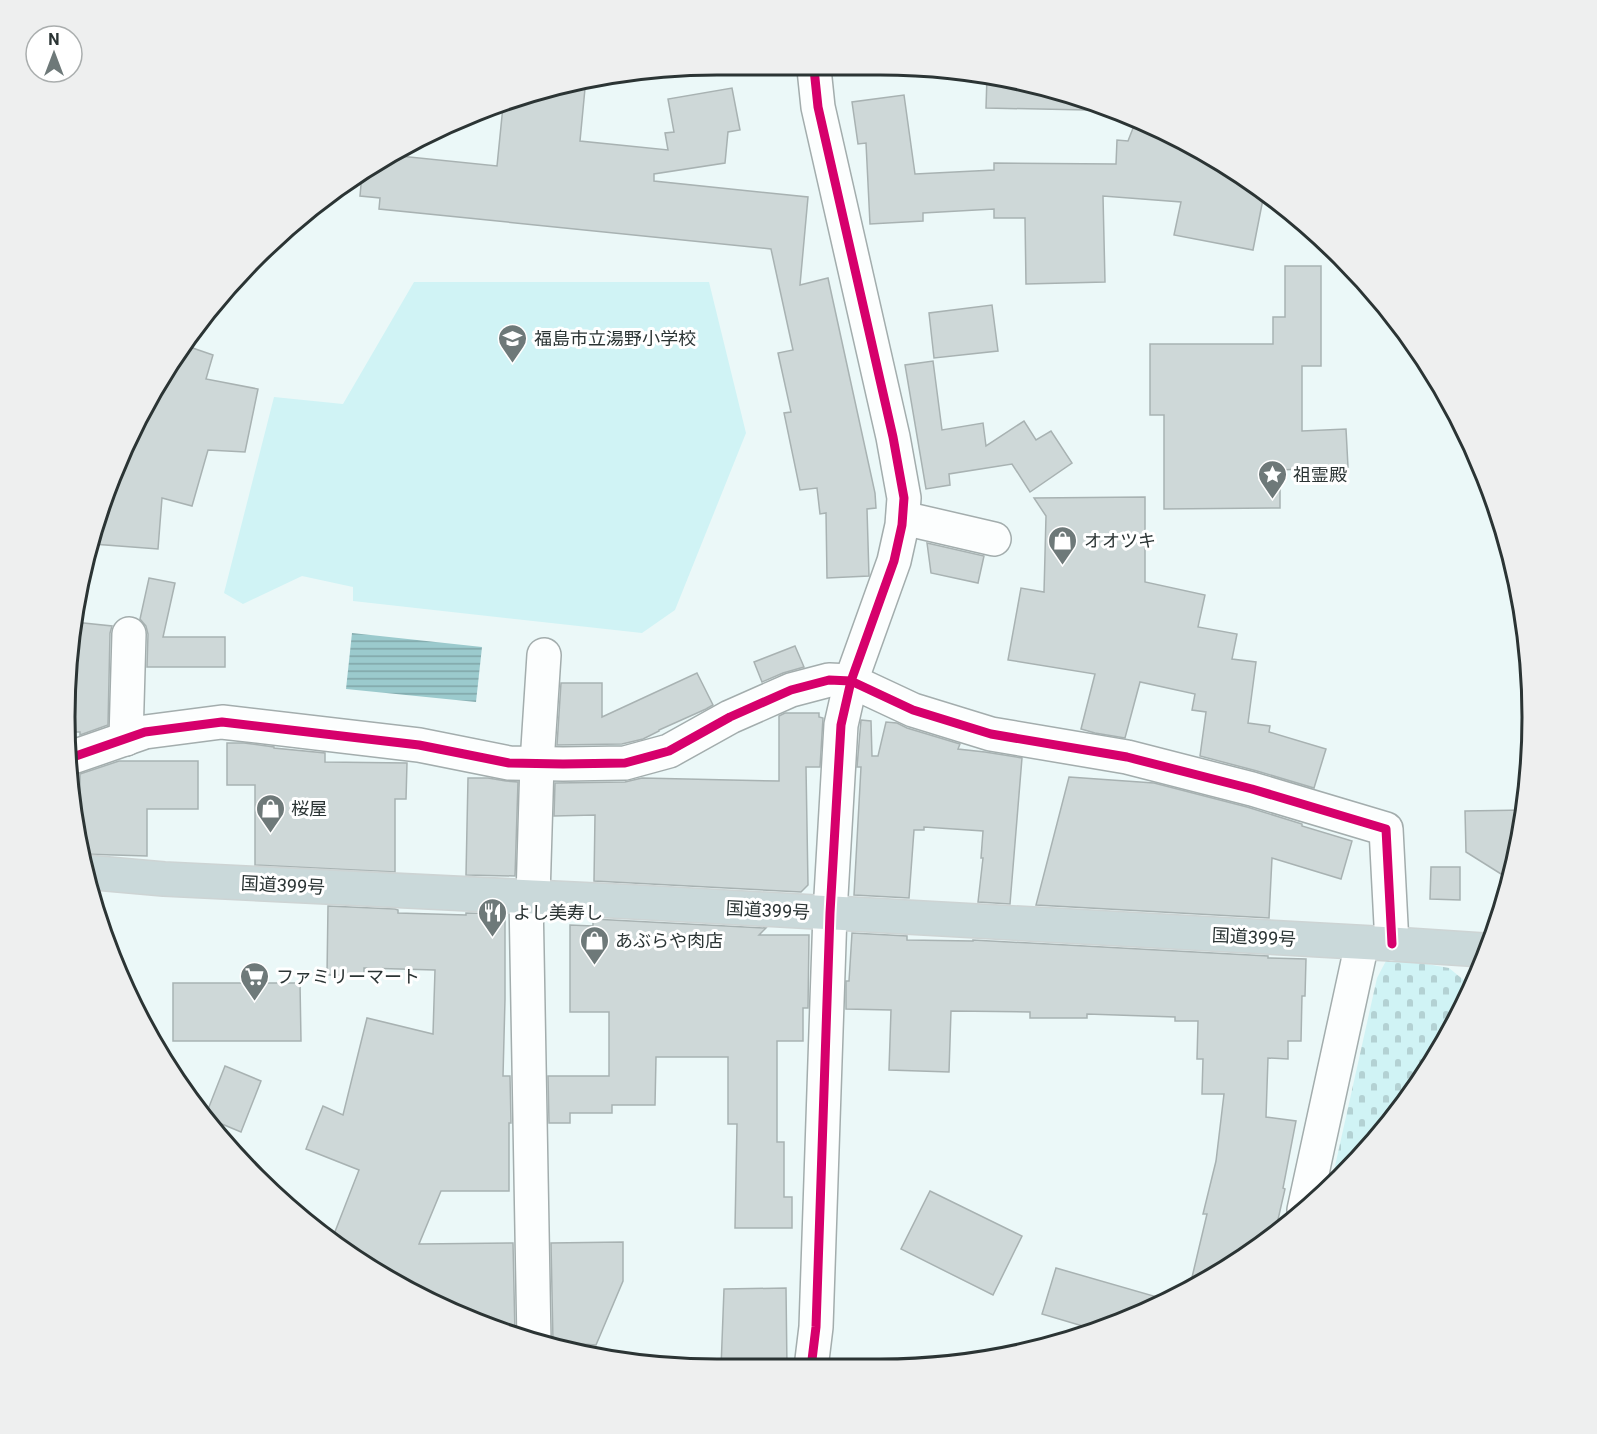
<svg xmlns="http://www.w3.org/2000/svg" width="1597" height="1434" viewBox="0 0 1597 1434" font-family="Roboto,'Noto Sans JP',sans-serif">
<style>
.cemetery{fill:url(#cemetery-stones)}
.garden{fill:#d0f3f5}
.water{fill:url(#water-rules)}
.building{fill:#ced8d8;stroke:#a8b2b2;stroke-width:1.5}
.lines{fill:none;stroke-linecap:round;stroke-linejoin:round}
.street-casing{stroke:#a3adad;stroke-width:36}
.secondary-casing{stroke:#a3adad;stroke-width:36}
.highway-casing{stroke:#cdd4d4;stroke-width:36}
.street{stroke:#fcfefe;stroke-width:33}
.secondary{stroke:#fcfefe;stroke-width:33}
.highway{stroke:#cad9da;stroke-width:33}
.cycleway-casing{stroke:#fff;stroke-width:13}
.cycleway{stroke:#d6006c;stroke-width:9}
.labels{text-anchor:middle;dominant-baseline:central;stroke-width:6;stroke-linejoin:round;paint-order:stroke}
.poi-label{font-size:18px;fill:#2b3434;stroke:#fff;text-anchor:start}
.street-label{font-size:18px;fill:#2b3434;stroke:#fff}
.rim{fill:none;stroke:#2b3434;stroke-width:3}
</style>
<defs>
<pattern id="cemetery-stones" width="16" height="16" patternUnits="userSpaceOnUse" patternTransform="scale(1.5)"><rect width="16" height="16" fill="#d0f3f5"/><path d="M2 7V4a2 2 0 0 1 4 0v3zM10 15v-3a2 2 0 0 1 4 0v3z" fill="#b3d1d3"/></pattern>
<pattern id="water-rules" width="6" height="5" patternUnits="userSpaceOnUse" patternTransform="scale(1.5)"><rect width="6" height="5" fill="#9bcacd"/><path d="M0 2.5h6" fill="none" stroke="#7fa5a7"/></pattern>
</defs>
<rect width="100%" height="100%" fill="#ebf8f8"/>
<polygon class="cemetery" points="1388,957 1449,968 1471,986 1445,1044 1370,1147 1331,1184 1377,978"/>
<polygon class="garden" points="414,282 709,282 746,433 675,610 642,633 353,601 353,587 302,576 243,604 224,593 274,397 343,404"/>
<polygon class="water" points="352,633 482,647 476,702 346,689"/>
<g class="building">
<polygon points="987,76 1007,77 1088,102 1087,110 986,108"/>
<polygon points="586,78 580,141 668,150 665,133 674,132 668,99 732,88 740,130 728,132 725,163 654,174 654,181 808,197 800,285 828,278 875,493 876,508 867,509 869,576 827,578 826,513 820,514 817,488 800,490 784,413 791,412 778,353 793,350 771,249 379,209 380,198 360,196 362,173 390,155 497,166 503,106"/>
<polygon points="904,95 915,174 994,170 994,163 1116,164 1117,140 1128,141 1137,118 1207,152 1264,194 1253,250 1174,235 1181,202 1103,196 1105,282 1026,284 1025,218 994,218 994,209 923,213 923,221 870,224 866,143 858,144 852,102"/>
<polygon points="1285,266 1321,266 1321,366 1302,366 1302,431 1346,429 1348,467 1280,470 1280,508 1164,509 1164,415 1150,415 1150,344 1273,344 1273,317 1285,317"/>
<polygon points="992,305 998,351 934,358 929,313"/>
<polygon points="184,345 213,355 206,379 258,389 245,452 208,450 192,506 162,498 158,549 93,544 132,429"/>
<polygon points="933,361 942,430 983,423 986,446 1024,421 1036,440 1051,431 1072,463 1030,492 1012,464 949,474 950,485 926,489 905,365"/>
<polygon points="1145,497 1145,582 1205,595 1198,627 1237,634 1232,659 1256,662 1248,723 1270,726 1269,732 1326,749 1314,788 1257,771 1200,756 1206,712 1192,710 1195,694 1140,682 1125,738 1095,733 1081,729 1095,674 1008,660 1021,588 1044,592 1046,516 1034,498"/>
<polygon points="927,543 984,556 978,583 931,573"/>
<polygon points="149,578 175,583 163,637 225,637 225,667 147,667 148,634 146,626 140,619"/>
<polygon points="74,622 112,626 110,633 108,725 80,735 80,732 66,732 64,717"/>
<polygon points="795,646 804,667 783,673 762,682 754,662"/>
<polygon points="697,673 713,705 706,709 659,730 659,731 643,739 622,744 557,745 561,683 602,683 602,717"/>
<polygon points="785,713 819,713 819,717 823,718 820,767 806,767 808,885 801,892 594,881 595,815 554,816 555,783 625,782 642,778 779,781 779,716"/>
<polygon points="861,720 871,721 872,756 878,756 886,722 897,723 907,728 960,744 958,749 985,752 1022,758 1010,904 978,902 983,858 981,858 983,831 924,827 924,830 914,830 909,898 854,895 861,767 857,767"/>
<polygon points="227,743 244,743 274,747 274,748 325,753 325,762 407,763 406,799 395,799 395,872 255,865 255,785 227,785"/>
<polygon points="119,761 198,761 198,809 147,809 147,856 82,854 80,834 80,774"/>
<polygon points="1069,777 1154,783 1247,807 1302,824 1302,826 1352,841 1341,879 1272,858 1269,918 1036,905"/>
<polygon points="468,778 488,778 506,781 518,782 515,876 466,875"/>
<polygon points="1525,810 1509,879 1466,852 1465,811"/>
<polygon points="1431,867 1460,867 1460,900 1430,899"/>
<polygon points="328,906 395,909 398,910 398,913 466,915 466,913 505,914 505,999 503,1076 510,1076 511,1123 509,1123 509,1191 441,1191 419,1244 513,1243 515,1335 429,1302 331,1242 359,1170 306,1149 323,1106 343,1115 367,1018 433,1034 435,970 364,968 364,975 327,975"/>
<polygon points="593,919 766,928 759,935 809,935 808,1008 803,1008 803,1041 777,1041 777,1142 784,1142 784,1197 792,1197 792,1228 735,1228 737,1124 728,1124 728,1057 656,1057 655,1105 612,1105 612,1113 570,1113 570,1123 549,1123 548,1076 609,1076 609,1012 570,1012 570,925 593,926"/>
<polygon points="852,933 907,936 907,940 973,941 973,940 1268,956 1268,958 1306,959 1305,996 1302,996 1301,1041 1288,1041 1288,1059 1268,1058 1266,1117 1296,1121 1283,1188 1285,1189 1274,1237 1189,1290 1207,1214 1203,1214 1216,1161 1224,1094 1202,1094 1203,1059 1197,1059 1198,1021 1175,1021 1175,1017 1087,1014 1087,1018 1030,1018 1030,1012 951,1011 949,1072 889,1070 891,1010 846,1009 846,981 849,981"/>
<polygon points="173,983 300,983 301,1041 173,1041"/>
<polygon points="225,1066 261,1081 241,1132 205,1117"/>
<polygon points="930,1191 1022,1236 993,1295 901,1249"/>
<polygon points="623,1242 623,1281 596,1345 553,1342 551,1243"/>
<polygon points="1056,1268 1171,1301 1096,1330 1042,1314"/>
<polygon points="786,1288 787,1368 721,1368 724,1289"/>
</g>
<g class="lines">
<defs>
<g id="street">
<polyline points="903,518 994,539"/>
<polyline points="126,739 129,634"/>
<polyline points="70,758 145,732 222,722 419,745 509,763 563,764 625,763 669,751 730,717 791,690 829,680 851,681 913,710 991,734 1127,757 1252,789 1386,829 1392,944"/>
<polyline points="526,896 534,1342"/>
<polyline points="533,897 537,763 544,655"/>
<polyline points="1304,1210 1362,943"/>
<polyline points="811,1368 816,1327 830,913"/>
</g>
<polyline id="secondary" points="814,69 818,107 893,437 904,498 902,525 894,561 851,681 841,725 830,913"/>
<polyline id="highway" points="85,872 164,879 635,902 1392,944 1483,950 1485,954"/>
</defs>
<use href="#street" class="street-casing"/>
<use href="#secondary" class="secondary-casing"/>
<use href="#highway" class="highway-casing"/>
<use href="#street" class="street"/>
<use href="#secondary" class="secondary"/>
<use href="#highway" class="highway"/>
<defs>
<g id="cycleway">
<polyline points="70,758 145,732 222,722 419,745 509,763 563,764 625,763 669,751 730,717 791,690 829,680 851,681 913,710 991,734 1127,757 1252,789 1386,829 1392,944"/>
<polyline points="811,1368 816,1327 830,913 841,725 851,681 894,561 902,525 904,498 893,437 818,107 814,69"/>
</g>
</defs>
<use href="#cycleway" class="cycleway-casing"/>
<use href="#cycleway" class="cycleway"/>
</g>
<defs>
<symbol id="school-pin" viewBox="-11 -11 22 30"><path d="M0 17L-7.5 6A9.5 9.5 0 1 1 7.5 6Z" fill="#6e7979" stroke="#fff"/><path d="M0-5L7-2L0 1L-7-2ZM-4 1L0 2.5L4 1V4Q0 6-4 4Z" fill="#fff"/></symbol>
<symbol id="sight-pin" viewBox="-11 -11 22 30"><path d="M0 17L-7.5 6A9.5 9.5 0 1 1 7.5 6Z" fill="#6e7979" stroke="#fff"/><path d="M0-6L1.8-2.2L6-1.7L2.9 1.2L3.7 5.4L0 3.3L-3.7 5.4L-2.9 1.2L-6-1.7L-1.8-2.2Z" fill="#fff"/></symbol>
<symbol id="shop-pin" viewBox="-11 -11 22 30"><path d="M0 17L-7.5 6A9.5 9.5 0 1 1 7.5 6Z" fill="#6e7979" stroke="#fff"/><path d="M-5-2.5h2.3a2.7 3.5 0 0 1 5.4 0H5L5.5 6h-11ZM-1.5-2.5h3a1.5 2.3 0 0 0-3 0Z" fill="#fff"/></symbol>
<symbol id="restaurant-pin" viewBox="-11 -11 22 30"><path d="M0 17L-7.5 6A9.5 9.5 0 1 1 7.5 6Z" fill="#6e7979" stroke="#fff"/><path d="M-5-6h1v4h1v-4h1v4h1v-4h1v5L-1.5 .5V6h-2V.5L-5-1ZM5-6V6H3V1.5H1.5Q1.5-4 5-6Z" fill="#fff"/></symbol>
<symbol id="supermarket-pin" viewBox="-11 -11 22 30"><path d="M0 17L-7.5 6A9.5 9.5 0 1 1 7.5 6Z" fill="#6e7979" stroke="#fff"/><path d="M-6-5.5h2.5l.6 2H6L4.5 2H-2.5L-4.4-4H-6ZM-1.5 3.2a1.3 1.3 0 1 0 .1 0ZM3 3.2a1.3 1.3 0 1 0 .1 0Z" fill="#fff"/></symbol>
</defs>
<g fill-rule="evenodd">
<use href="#school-pin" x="496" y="322" width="33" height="45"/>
<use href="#sight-pin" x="1256" y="458" width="33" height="45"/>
<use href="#shop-pin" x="1046" y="524" width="33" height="45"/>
<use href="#shop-pin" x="254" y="792" width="33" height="45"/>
<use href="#restaurant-pin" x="476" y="896" width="33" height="45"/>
<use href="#shop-pin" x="578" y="924" width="33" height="45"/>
<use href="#supermarket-pin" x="238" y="960" width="33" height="45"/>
</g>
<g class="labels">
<g class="poi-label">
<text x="534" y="338">福島市立湯野小学校</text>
<text x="1293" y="474">祖霊殿</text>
<text x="1084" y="540">オオツキ</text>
<text x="291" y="808">桜屋</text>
<text x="513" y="912">よし美寿し</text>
<text x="615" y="940">あぶらや肉店</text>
<text x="276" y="976">ファミリーマート</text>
</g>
<g class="street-label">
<text transform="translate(283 885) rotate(3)">国道399号</text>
<text transform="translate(768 910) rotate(3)">国道399号</text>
<text transform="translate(1254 937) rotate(3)">国道399号</text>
</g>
</g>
<path d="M0 0H1597V1434H0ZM717 75H880A642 642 0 0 1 1522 717V717A642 642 0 0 1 880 1359H717A642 642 0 0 1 75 717V717A642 642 0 0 1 717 75Z" fill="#eeefef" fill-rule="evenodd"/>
<path class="rim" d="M717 75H880A642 642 0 0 1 1522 717V717A642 642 0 0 1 880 1359H717A642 642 0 0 1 75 717V717A642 642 0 0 1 717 75Z"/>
<g transform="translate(54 54)"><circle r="28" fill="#ffffff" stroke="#aaaeae" stroke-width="1.5"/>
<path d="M0-4.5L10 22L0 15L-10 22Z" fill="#6e7979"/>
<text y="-9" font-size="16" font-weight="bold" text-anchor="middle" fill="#2b3434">N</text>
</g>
</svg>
